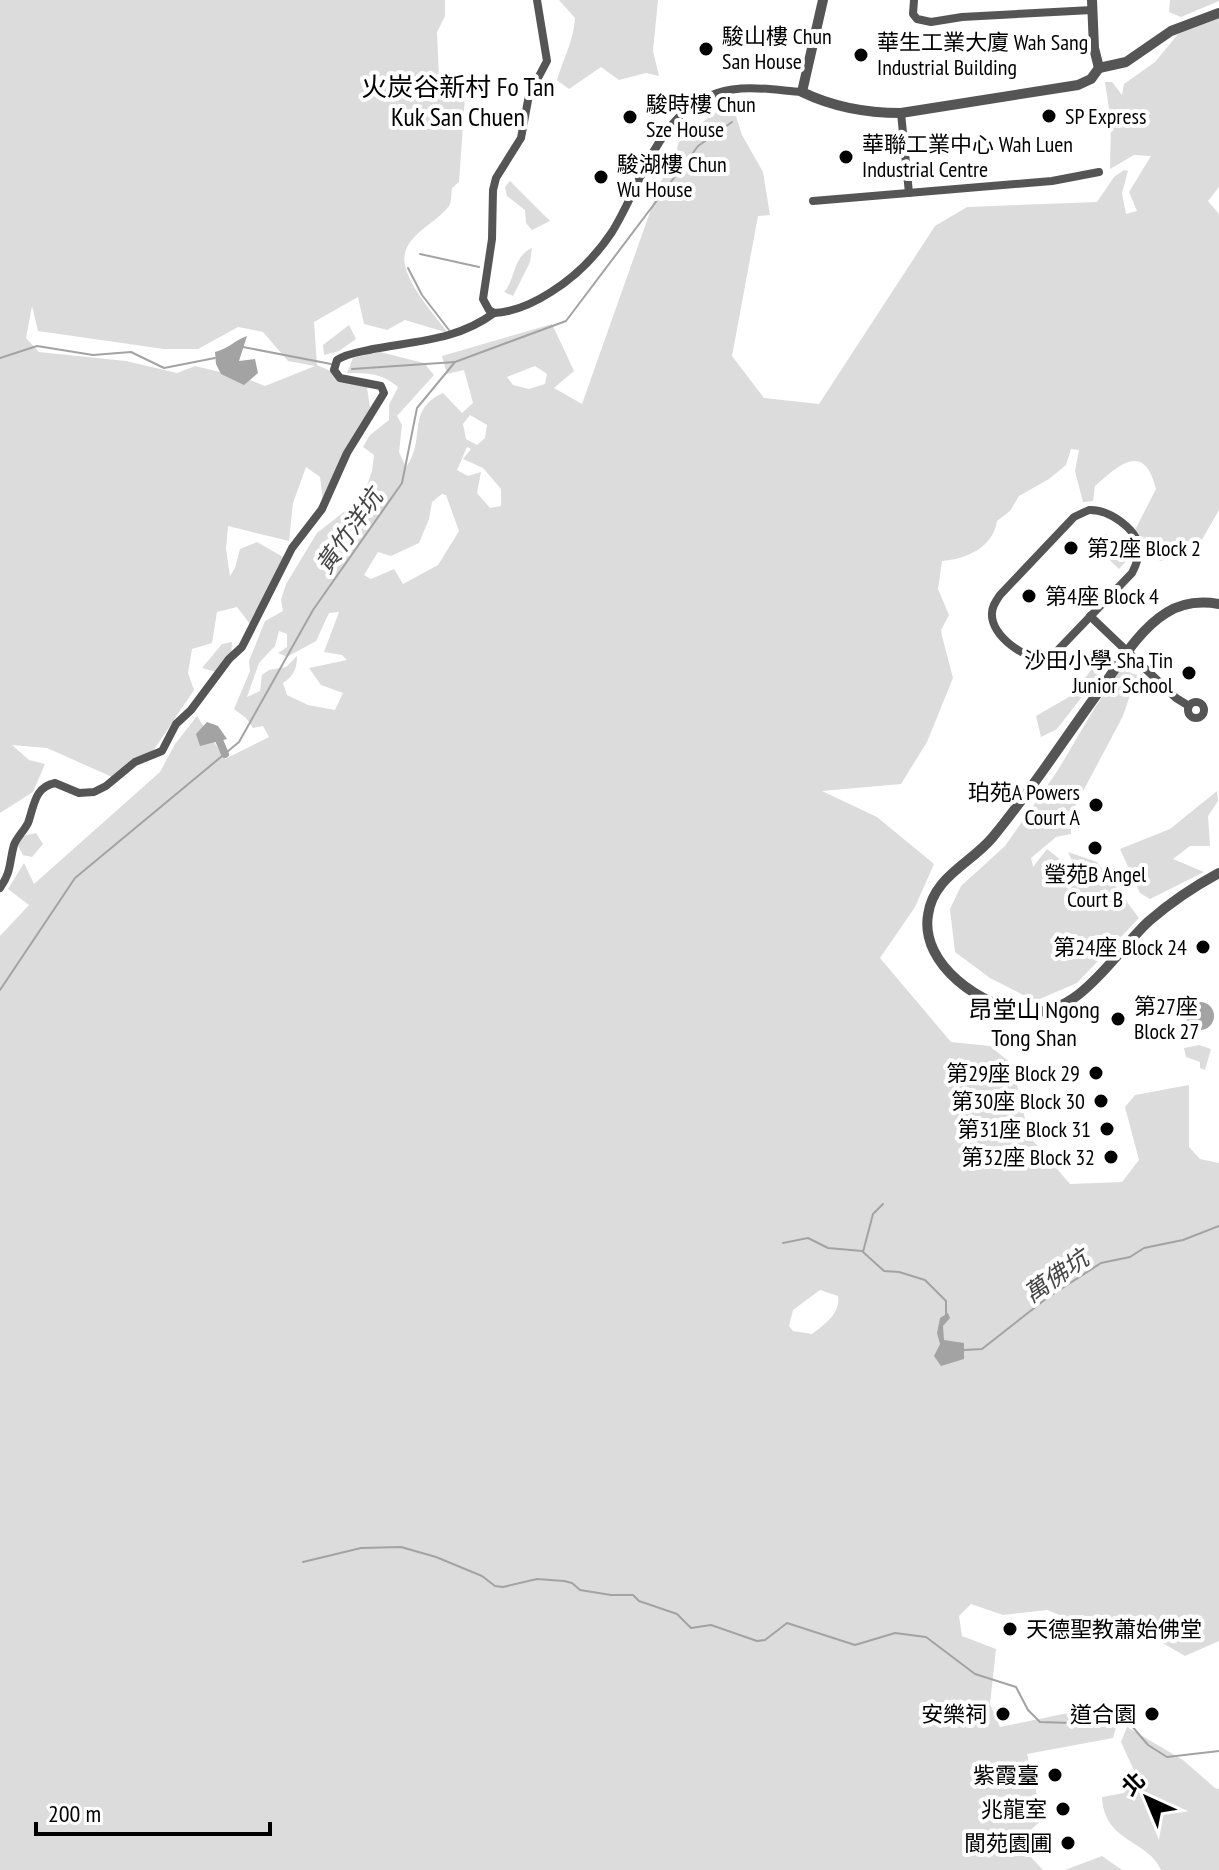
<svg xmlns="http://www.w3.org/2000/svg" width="1219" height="1870" viewBox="0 0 1219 1870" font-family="'PT Sans Narrow','Noto Sans TC',sans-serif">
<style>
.green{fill:#dcdcdc;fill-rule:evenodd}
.water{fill:#a3a3a3}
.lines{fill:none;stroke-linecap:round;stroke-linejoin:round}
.stream{stroke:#a3a3a3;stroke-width:2}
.canal{stroke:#a3a3a3;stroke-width:8}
.minor{stroke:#555;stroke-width:8}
.tertiary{stroke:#555;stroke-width:10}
.poi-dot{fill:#000;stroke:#fff;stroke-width:3}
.labels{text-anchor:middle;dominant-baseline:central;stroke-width:8;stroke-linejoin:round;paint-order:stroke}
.poi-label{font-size:22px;fill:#000;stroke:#fff;text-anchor:end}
.water-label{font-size:24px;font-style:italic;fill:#444;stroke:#fff}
.neighbourhood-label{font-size:24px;fill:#000;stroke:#fff}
.quarter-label{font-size:26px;fill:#000;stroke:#fff}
</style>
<rect width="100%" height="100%" fill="#fff"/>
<g class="green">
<path d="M0,0H445V16L437,32L439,77L465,97L459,182L452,188C451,193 452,202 449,206C434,226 396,238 406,269C413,292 434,314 448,333L405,320L387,330L364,324L358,297L314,322L317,365L367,387L370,408L323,501L320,477L306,467L293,503L289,541L228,526L226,549L230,576L235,568L240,549L257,542L290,561L250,624L237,607L217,612L212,643L192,649L188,673L194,690L151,754L112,777L47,748L12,745L29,760L45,764L33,792L0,813ZM32,306L38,331L164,349H198L238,327L263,332L288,361L315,366L265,386L245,378L195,366L177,373L126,361L39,352L26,338Z"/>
<path d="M559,0H658L653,51L659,76L646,73L619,80L601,67L569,89L557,80C563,59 574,40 575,18Z"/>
<polygon points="1170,0 1219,0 1219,1 1181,17 1169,12"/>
<path d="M1219,18V187L1208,201L1219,214V510L1200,543L1161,561L1145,554L1143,541L1135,530L1156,489C1144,441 1119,465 1095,486L1093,501L1083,502L1075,471L1079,450L1071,449L1066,465L1049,479L1019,496L1010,511L997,521C993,548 966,559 942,561L938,589L949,615L941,630L942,636L953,678L927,742L901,784L822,791L877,817L934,864L915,907L880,958L951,1042L990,1046L1012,1064L1029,1136L1070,1184L1122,1182L1139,1160L1125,1107L1135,1095L1189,1085V1147L1200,1159L1219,1163V1641L1185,1656L1135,1627L1100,1631L1047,1610L1003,1615L971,1604L959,1616L962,1636L996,1649L990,1704L1000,1727L1092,1708L1118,1720L1113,1738L1027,1754L1043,1819L1026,1834L1027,1853L1043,1870H0V936L29,905L8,889L24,863L34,884L160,772L175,744L197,716L225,759L269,737L263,726L253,728L246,718L234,709L250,671L249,661L265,621L283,611L281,600L286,584L317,533L363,497L372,471L374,455L363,447L370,435L389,420V405L398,387C382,373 367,373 347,373L353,358L380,352L424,363L434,375L397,416L402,425L399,452L406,467C427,440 405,410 443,393L462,413L473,403L464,370L447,374L442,356L552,324L574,371L554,388L582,404L661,181L671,166L680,139L716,112L735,113L742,135L763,172L770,215L758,216L732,356L764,398L819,404L935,226L967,207L1097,202L1114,177L1124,170L1128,171L1122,193L1126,214L1137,211L1129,192L1151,156L1134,155L1110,169L1111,122L1105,82H1112L1122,95L1124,84L1155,62L1178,34ZM535,366L547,374L545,384L529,389L513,385L507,377ZM470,415L487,425L485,438L477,445L466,439L463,424ZM467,447L471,449L463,459L483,468L501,489V506L490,508L477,493L481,472L468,476L457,470ZM442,494L446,495L459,531L438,565L403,584L394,569L371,579L364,575L378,552L391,556L419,543L429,519L432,502ZM339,612L324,652L342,655L347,660L309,668L321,685L343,693L335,710L308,705L287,695L283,683C294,676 297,668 297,656L286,667L269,670L262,675L260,691L247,697L259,663L275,646L279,631L287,634V647L278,653L287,657L316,641L329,613ZM820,1290L838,1296C841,1313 824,1325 812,1334L793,1331L789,1326L793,1310Z"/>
<polygon points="510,181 550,221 532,230 526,223 525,210 507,196 505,187"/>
<path d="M532,248L530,262L513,296L504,292C516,279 512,257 532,248Z"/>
<polygon points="349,325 356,339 339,351 324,355 323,345"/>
<polygon points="1106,534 1130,557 1119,569 1095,546"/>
<polygon points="232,642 231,661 220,673 202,668 222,644"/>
<polygon points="1102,654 1112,658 1057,729 1041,737 1036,716 1074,694"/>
<polygon points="1121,669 1142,677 1149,685 1132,689 1123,716 1071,814 1071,834 1056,837 1031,858 1033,867 1047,849 1061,860 1048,878 1081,882 1068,852 1097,862 1139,918 1077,983 1035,1001 990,978 955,952 950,909 961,886 1005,846 1058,770 1094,709"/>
<polygon points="1217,791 1218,801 1208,816 1210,846 1190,846 1173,859 1204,872 1150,899 1140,893 1120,849 1170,829"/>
<polygon points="36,833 43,844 32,857 23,855 14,838"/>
<polygon points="1199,1045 1211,1049 1205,1070 1200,1068 1200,1062 1186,1057 1184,1048"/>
<path d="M1127,1727L1183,1760L1215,1788L1219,1789V1870H1161C1149,1840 1104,1843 1102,1797L1124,1793L1137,1777L1121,1742Z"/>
<polygon points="1102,1856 1122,1870 1065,1870"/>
</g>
<g class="water">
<path d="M247,336L239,361L255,359L258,373L244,385L221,374L216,364L215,352C228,349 235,340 247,336Z"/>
<polygon points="207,722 218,726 227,739 200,746 196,734"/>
<circle cx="1200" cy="1016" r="14"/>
<polygon points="948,1313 950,1318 943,1326 944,1340 964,1343 964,1359 941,1366 934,1356 940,1344 937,1333 940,1318"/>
</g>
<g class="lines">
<g class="stream">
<polyline points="420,254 479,267"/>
<polyline points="408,268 422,295 449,330"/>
<polyline points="243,347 331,364"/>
<polyline points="0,358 37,346 93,355 131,352 164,368 215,358"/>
<polyline points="352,369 455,362"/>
<polyline points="0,990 75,878 239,742 313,610 402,483 417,408 455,362 566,321 698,146 732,122"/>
<polyline points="883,1204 873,1214 863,1252 884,1271 899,1272 925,1280 946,1301 946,1315"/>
<polyline points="783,1243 808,1238 828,1248 862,1251"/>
<polyline points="964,1350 982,1349 1047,1298 1101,1263 1130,1257 1144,1248 1183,1240 1219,1226"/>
<polyline points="303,1562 361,1548 401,1547 436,1557 482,1576 495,1586 503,1587 537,1579 564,1581 572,1583 580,1590 611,1595 633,1595 639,1601 677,1614 691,1628 711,1625 757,1641 765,1640 787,1623 855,1645 895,1633 926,1637 975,1674 1016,1687 1028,1710 1040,1722 1131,1725 1148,1745 1167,1757 1219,1751"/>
</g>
<polyline class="canal" points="216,733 225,754"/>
<g class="minor">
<polyline points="914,0 913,14 917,19 931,22 962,17 1092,10"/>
<polyline points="901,113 909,193"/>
<polyline points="813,201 1052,181 1099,172"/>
<path d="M494,313C515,312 534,303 551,292C575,277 596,256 612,232C642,184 657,113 717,93C744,84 774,90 802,92"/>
<polyline points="494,313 489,310 483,299 492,239 493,190 496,178 521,138 529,95 547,61 537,0"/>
<path d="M1089,510C1108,509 1136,528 1139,547C1140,556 1136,565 1132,573L1056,652L1047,659C1027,661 990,636 992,613C992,606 996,601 1000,595L1074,517Z"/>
<polyline points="1090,616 1176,698 1189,706"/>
<circle cx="1196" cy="710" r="8"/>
<path d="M0,888C12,871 9,862 14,845C17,837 24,831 28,823C34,807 34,787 55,783L79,793L94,792L106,786L135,762L162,751L176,724L191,710L229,659L242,647L292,548L322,509L347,453L384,393L381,386L340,378L334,370L337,360C347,353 361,352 373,349C416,341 458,340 494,313"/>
</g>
<g class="tertiary">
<path d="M823,0L802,92C833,107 867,113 901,113L1078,85L1091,79L1099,68"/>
<polyline points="1092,0 1094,48 1099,68"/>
<polyline points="1099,68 1126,62 1171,31 1219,13"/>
<path d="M1219,604C1201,601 1183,602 1166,613C1140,629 1121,661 1103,686C1066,736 1032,790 992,838C970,864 933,877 928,915C920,965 982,1007 1026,1012C1080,1017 1115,952 1149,921C1171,902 1193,887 1219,873"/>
</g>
</g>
<g class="poi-dot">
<circle cx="706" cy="49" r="8"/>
<circle cx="861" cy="55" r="8"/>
<circle cx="1049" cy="116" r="8"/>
<circle cx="630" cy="117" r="8"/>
<circle cx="846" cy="157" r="8"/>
<circle cx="601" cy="177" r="8"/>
<circle cx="1071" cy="548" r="8"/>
<circle cx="1029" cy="596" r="8"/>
<circle cx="1189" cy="673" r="8"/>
<circle cx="1096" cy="805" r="8"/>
<circle cx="1095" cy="848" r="8"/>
<circle cx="1203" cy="947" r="8"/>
<circle cx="1118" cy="1019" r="8"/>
<circle cx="1096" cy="1073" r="8"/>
<circle cx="1101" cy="1101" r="8"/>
<circle cx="1107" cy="1129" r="8"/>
<circle cx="1111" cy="1157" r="8"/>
<circle cx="1010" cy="1629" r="8"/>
<circle cx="1003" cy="1714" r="8"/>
<circle cx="1152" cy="1714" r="8"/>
<circle cx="1055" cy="1775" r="8"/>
<circle cx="1063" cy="1809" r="8"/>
<circle cx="1068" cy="1843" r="8"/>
</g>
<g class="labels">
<g class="poi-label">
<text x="722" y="36" text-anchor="start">駿山樓 Chun<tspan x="722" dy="25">San House</tspan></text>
<text x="877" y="42" text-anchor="start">華生工業大廈 Wah Sang<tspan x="877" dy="25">Industrial Building</tspan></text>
<text x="646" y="104" text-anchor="start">駿時樓 Chun<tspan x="646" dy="25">Sze House</tspan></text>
<text x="1065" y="116" text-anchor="start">SP Express</text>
<text x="862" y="144" text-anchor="start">華聯工業中心 Wah Luen<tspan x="862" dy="25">Industrial Centre</tspan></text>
<text x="617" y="164" text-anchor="start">駿湖樓 Chun<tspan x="617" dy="25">Wu House</tspan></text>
<text x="1087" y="548" text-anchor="start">第2座 Block 2</text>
<text x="1045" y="596" text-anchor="start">第4座 Block 4</text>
<text x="1173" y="660">沙田小學 Sha Tin<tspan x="1173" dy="25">Junior School</tspan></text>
<text x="1080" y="792">珀苑A Powers<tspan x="1080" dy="25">Court A</tspan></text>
<text x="1095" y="874" text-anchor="middle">瑩苑B Angel<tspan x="1095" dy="25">Court B</tspan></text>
<text x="1187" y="947">第24座 Block 24</text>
<text x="1134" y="1006" text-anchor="start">第27座<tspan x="1134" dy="25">Block 27</tspan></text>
<text x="1080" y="1073">第29座 Block 29</text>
<text x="1085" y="1101">第30座 Block 30</text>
<text x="1091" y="1129">第31座 Block 31</text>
<text x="1095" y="1157">第32座 Block 32</text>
<text x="1026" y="1629" text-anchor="start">天德聖教蕭始佛堂</text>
<text x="987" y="1714">安樂祠</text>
<text x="1136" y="1714">道合園</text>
<text x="1039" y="1775">紫霞臺</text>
<text x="1047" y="1809">兆龍室</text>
<text x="1052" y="1843">閬苑園圃</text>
</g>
<g class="water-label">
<text transform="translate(349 531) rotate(-55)">黃竹洋坑</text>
<text transform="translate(1056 1276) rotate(-35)">萬佛坑</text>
</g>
<g class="neighbourhood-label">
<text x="1034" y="1009">昂堂山 Ngong<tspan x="1034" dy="28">Tong Shan</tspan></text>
</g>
<g class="quarter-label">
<text x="458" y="86">火炭谷新村 Fo Tan<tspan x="458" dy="30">Kuk San Chuen</tspan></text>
</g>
</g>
<g transform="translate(1147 1798) rotate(316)" stroke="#ffffff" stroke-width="6" paint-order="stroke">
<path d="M0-6L14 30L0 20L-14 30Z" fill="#000000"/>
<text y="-12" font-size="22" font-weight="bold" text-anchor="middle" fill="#000000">北</text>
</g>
<path d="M36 1822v12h234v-12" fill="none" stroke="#000000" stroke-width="4"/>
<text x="48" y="1822" font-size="24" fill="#000000" stroke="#ffffff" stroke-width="6" paint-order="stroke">200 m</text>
</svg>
